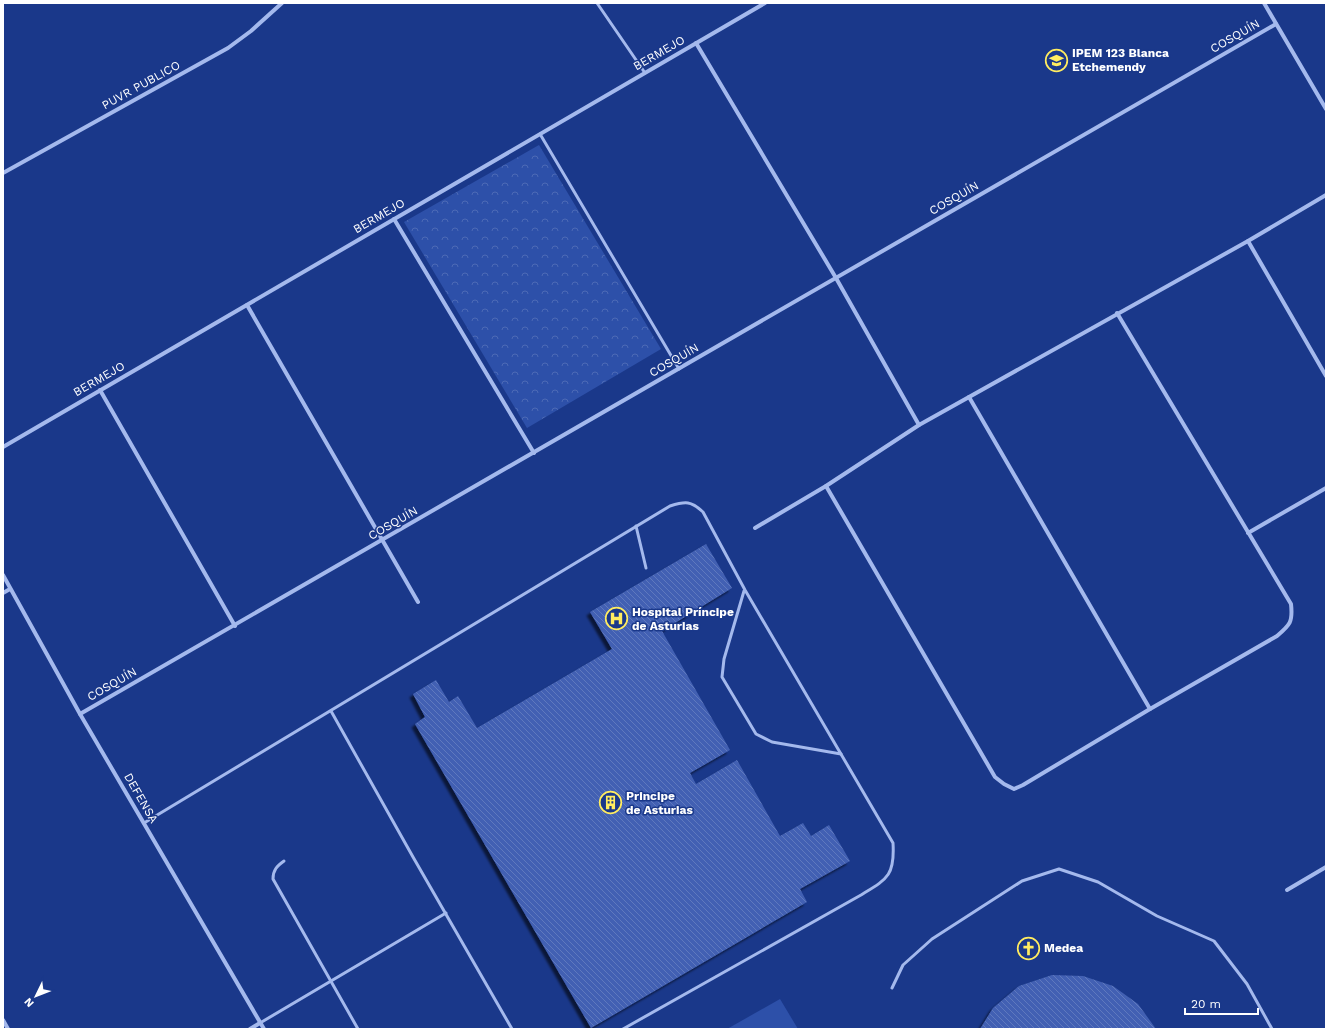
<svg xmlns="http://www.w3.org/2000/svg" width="1329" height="1032" viewBox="0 0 1329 1032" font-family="'Work Sans',sans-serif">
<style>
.park{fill:url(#park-crowns)}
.pitch{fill:#2d50a9}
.building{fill:url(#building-back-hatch);filter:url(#shadow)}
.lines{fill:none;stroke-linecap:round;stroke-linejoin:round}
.lane{stroke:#a4b9ed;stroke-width:3}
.street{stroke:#a4b9ed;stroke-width:4}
.labels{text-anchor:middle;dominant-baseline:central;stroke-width:3;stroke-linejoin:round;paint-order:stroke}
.street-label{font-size:12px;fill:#fff;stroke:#1a388a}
.poi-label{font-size:12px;font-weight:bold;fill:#fff;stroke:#1a388a;text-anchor:start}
</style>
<defs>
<pattern id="park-crowns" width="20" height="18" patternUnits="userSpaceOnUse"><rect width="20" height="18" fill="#2d50a9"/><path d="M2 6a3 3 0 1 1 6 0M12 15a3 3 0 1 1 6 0" fill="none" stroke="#4c6ab6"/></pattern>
<pattern id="building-back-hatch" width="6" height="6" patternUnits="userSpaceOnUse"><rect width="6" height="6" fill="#4361b3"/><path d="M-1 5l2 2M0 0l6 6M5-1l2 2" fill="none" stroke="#5f79be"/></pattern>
<filter id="shadow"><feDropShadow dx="-3.5" dy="3.5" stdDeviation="1" flood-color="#0009"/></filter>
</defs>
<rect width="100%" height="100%" fill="#1a388a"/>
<polygon class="park" points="539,145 661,349 527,428 404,222"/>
<polygon class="pitch" points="780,999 798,1029 727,1029"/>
<g class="building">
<polygon points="706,544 732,588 662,631 730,750 690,773 696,784 737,760 780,836 803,823 811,836 829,825 850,861 800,889 807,902 591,1028 415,724 425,717 413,694 436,680 449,702 458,696 477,728 612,649 590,612"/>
<polygon points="1052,975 1083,976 1113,986 1138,1004 1156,1029 980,1029 993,1008 1019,986"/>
</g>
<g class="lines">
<g class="lane">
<polyline points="597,3 645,73"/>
<polyline points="540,134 679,369"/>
<polyline points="636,526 646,568"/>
<polyline points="744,591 724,659 722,677 756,734 772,742 841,754"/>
<polyline points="331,711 413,857 512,1029"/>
<path d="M144,823L670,506C686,501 691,501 703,512L745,590L893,843C895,876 887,879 861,895L623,1029"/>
<path d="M284,861C277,866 273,870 273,879L358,1029"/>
<polyline points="892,988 903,965 932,939 1022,881 1059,869 1098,882 1157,916 1214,941 1247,984 1272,1029"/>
<polyline points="260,1023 446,913"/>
</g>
<g class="street">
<polyline points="1264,3 1326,109"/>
<polyline points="696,43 836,278 919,425"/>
<polyline points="3,173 228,48 251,31 282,3"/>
<polyline points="394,219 534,453"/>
<polyline points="1248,241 1326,376"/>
<polyline points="247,305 418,602"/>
<polyline points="100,390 235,626"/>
<polyline points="969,397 1150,709"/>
<polyline points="3,447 765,3"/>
<path d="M826,486L995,777L1004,784L1014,789L1023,785L1150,709L1277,636C1290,625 1293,622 1291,604L1117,313"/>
<polyline points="755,528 826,486 919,425 1248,241 1326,195"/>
<polyline points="1248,533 1326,488"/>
<polyline points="3,575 80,714 264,1029"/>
<polyline points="3,593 10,589"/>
<polyline points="80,714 1276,24"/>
<polyline points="1287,890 1326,867"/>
<polyline points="3,1020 8,1029"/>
<polyline points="250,1029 260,1023"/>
</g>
</g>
<defs>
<symbol id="school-ring" viewBox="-11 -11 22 22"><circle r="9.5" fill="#1a388a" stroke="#ffec60" stroke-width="1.5"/><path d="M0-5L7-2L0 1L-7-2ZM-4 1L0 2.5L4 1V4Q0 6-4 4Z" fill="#ffec60"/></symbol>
<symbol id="hospital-ring" viewBox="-11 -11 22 22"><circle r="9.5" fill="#1a388a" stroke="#ffec60" stroke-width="1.5"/><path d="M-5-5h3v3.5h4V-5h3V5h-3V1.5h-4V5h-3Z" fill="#ffec60"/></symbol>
<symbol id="building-ring" viewBox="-11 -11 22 22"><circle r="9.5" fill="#1a388a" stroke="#ffec60" stroke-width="1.5"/><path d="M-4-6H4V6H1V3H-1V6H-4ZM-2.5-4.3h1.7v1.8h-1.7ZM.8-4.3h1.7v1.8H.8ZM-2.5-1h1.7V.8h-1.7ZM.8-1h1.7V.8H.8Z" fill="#ffec60"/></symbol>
<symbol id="church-ring" viewBox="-11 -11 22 22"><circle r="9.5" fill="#1a388a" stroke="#ffec60" stroke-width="1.5"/><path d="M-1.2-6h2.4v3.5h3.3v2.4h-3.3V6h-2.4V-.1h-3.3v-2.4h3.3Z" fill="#ffec60"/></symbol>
</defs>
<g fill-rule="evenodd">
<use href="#school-ring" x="1044" y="48" width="25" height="25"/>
<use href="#hospital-ring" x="604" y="606" width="25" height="25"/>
<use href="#building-ring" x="598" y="790" width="25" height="25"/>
<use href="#church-ring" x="1016" y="936" width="25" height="25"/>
</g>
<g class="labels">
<g class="street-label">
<text transform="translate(1235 36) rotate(-30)">COSQUÍN</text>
<text transform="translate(659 53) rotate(-30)">BERMEJO</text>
<text transform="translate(141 85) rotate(-29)">PUVR PUBLICO</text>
<text transform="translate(954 198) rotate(-30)">COSQUÍN</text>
<text transform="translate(379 216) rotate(-30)">BERMEJO</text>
<text transform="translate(674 360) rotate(-30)">COSQUÍN</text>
<text transform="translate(99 379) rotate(-30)">BERMEJO</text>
<text transform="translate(393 523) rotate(-30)">COSQUÍN</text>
<text transform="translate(112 684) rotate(-30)">COSQUÍN</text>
<text transform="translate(141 798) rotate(60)">DEFENSA</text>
</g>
<g class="poi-label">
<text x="1072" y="53">IPEM 123 Blanca<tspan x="1072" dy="14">Etchemendy</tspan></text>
<text x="632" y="612">Hospital Príncipe<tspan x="632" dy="14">de Asturias</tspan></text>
<text x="626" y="796">Principe<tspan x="626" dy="14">de Asturias</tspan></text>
<text x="1044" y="948">Medea</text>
</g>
</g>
<rect width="1329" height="1032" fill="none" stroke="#ffffff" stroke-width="8"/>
<g transform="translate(36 996) rotate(227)" stroke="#1a388a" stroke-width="3" paint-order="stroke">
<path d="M0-3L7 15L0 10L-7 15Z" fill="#ffffff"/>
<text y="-6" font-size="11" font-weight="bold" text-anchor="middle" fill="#ffffff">N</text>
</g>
<path d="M1185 1008v6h73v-6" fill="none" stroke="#ffffff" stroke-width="2"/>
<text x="1191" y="1008" font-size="12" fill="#ffffff" stroke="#1a388a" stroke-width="3" paint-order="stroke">20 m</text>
</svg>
